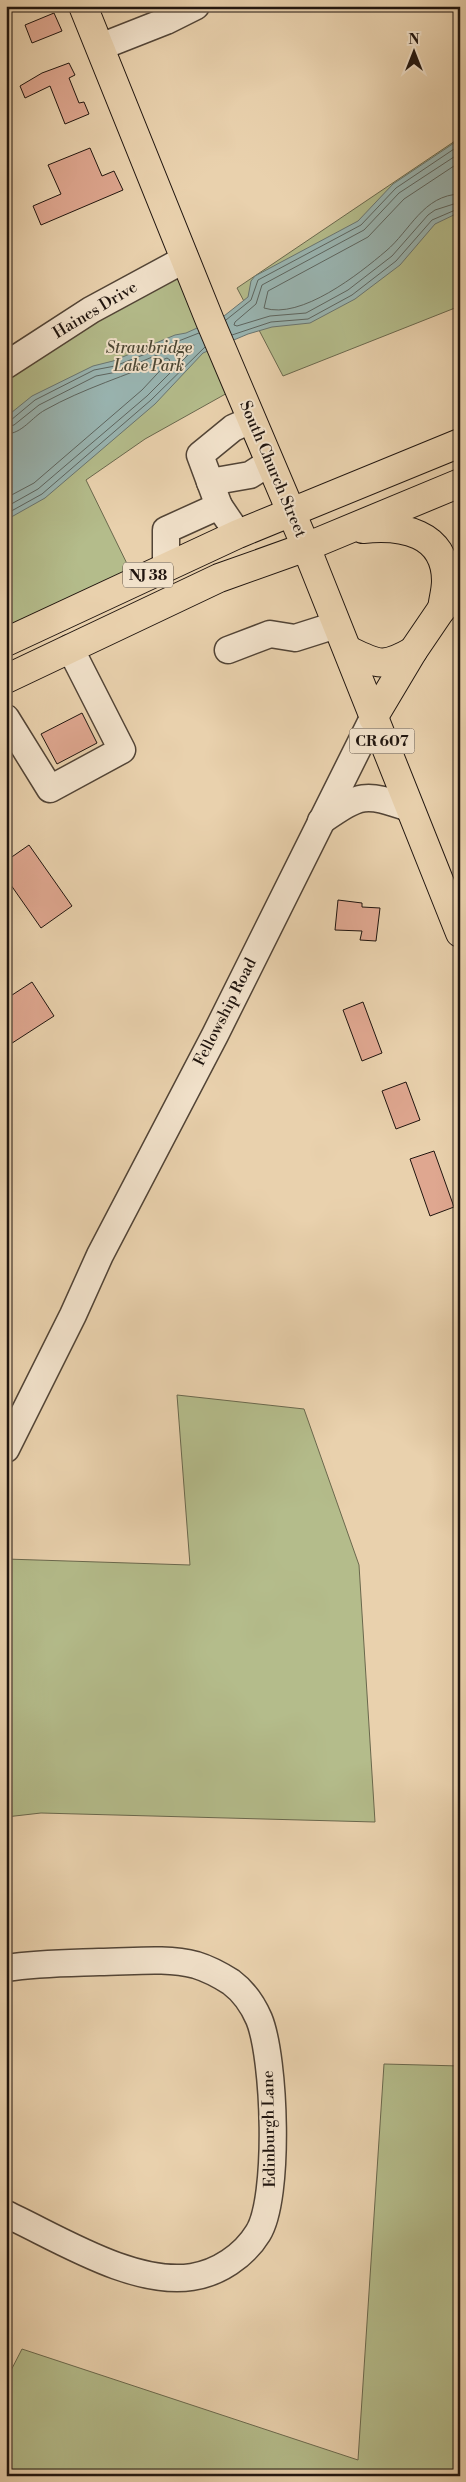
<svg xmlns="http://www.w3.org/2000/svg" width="466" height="2482" viewBox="0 0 466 2482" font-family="'Libre Bodoni',serif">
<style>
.green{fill:#b4bc8b;stroke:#6a684d}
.water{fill:#99b5b2;stroke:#697571}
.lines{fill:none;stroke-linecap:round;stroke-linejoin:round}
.shore{stroke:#5c6560;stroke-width:1}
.building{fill:#dfa790;stroke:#20150f}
.minor-casing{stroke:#524436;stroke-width:29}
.major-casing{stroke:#20150f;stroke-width:30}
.highway-casing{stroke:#20150f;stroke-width:30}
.minor{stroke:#f1e1ca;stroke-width:26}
.major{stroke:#e9d1ad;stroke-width:28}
.highway{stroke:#e9d1ad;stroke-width:28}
.labels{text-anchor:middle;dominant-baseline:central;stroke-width:4;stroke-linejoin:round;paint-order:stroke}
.shield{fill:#f1e1ca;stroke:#5f5247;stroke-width:1}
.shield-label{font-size:15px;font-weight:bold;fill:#20150f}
.street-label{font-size:16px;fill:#20150f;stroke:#f1e1ca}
.park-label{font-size:16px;font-style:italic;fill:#4c4734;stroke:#f1e1ca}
</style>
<rect width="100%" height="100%" fill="#e9d1ad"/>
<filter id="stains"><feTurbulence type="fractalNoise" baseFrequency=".004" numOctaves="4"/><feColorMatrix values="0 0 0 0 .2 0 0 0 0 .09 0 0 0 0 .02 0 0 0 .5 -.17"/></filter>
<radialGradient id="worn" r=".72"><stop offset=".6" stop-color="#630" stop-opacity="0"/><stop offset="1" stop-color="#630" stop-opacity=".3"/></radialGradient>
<g class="green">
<polygon points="460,135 460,306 283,376 237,288 455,141"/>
<polygon points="184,256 238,387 145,439 86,480 135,580 6,642 6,367"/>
<polygon points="177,1395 304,1409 359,1565 375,1822 41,1813 6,1817 6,1559 190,1565"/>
<polygon points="384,2064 460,2066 460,2476 6,2476 6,2380 22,2349 358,2460"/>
</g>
<polygon class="water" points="460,139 460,212 435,224 400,265 355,299 310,323 272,327 248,334 203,353 155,404 45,498 6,520 6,417 32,396 93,366 113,361 175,335 186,333 224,316 248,297 251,281 255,276 358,221 393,184"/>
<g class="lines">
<g class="shore">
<polyline points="460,153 399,193 364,230 262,285 256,304 235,322 234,325 237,326 270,316 306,313 348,290 392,256 428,215 435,210 460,202"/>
<path d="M460,162L404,199L368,237L268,291L264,308C301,320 359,274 386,251C410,231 423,195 460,194"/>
<polyline points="226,320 251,300 258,280 361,225 396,188 460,145"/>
<polyline points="232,335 271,322 308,319 352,295 396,261 432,220 460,208"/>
<polyline points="6,421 11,420 35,400 94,370 115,366 199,333"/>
<polyline points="6,427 14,425 39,405 96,376 117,372 178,346 194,345 192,351 147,396 38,489 6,507"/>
<path d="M6,434C22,434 32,417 45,410C84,388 126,376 167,358L170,360L142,390L34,483L6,498"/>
<polyline points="6,514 42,494 151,400 205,347"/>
</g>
</g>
<g class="building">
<polygon points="54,13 62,31 32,43 25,25"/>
<polygon points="69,63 75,75 69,78 79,103 84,102 89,114 65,124 50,86 25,98 20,86 42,73"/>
<polygon points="90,148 102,176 114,171 123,190 41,225 33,206 61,194 48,165"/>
<polygon points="82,713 97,743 57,764 41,734"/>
<polygon points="29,845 72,906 41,928 6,878 6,861"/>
<polygon points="338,900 362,903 362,907 380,908 376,941 360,940 362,931 335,930"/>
<polygon points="32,982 54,1016 6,1047 6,999"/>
<polygon points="363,1002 382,1053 362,1061 343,1010"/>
<polygon points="406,1082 420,1120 396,1129 382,1091"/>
<polygon points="434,1151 454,1207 430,1216 410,1159"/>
</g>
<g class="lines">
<defs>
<g id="minor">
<polyline points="100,47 166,21 196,6"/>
<polyline points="6,365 91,310 176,264 184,256"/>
<polyline points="210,482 250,475 269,463"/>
<polyline points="219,506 200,455 233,428 251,420"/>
<polyline points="166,566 166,530 219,506 238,534"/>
<polyline points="228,650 270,634 295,638 336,625"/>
<polyline points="6,718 50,789 122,750 70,648"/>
<path d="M321,821C361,794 363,792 409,808"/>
<polyline points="6,1449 73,1315 100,1255 215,1035 373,718"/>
<path d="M6,1968C37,1963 68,1963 99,1962C130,1962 166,1957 196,1965C209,1969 220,1975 231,1982C243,1991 253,2005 259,2019C275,2058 280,2198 258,2233C244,2256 218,2273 192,2277C133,2286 58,2238 6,2214"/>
</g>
<g id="major">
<polyline points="83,6 210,321 306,547 460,933"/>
<path d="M348,650C379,665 383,668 413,651"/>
<polyline points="373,718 413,651 460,582"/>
</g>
<g id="highway">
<path d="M363,529C401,525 446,532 446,581C446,590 443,600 442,609"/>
<polyline points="6,642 238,534 460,443"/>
<polyline points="6,679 219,578 306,547 460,483"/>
</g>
</defs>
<use href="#minor" class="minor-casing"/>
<use href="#major" class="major-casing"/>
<use href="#highway" class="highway-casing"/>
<use href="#minor" class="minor"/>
<use href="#major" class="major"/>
<use href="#highway" class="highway"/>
</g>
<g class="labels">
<g class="shield">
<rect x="123" y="562.5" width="50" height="25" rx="4"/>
<rect x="349.5" y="728.5" width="65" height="25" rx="4"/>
</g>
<g class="shield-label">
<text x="148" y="575">NJ 38</text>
<text x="382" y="741">CR 607</text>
</g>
<g class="street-label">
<text transform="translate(95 310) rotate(-31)">Haines Drive</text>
<text transform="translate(273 469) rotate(67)">South Church Street</text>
<text transform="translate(225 1012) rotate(-63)">Fellowship Road</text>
<text transform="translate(269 2129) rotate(-91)">Edinburgh Lane</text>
</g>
<g class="park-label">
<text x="149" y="348">Strawbridge<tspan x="149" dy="18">Lake Park</tspan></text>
</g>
</g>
<rect width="466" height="2482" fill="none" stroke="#e9d1ad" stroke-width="25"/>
<rect x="8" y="8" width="451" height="2467" fill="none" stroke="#20150f" stroke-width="2.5"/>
<rect x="12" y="12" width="441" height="2457" fill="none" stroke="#20150f"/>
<g transform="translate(414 52)" stroke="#f1e1ca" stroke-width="4" paint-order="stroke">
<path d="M0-4L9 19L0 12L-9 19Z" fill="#20150f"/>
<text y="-8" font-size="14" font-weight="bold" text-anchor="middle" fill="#20150f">N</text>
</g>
<rect width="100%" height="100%" filter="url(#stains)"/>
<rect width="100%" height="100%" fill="url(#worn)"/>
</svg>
